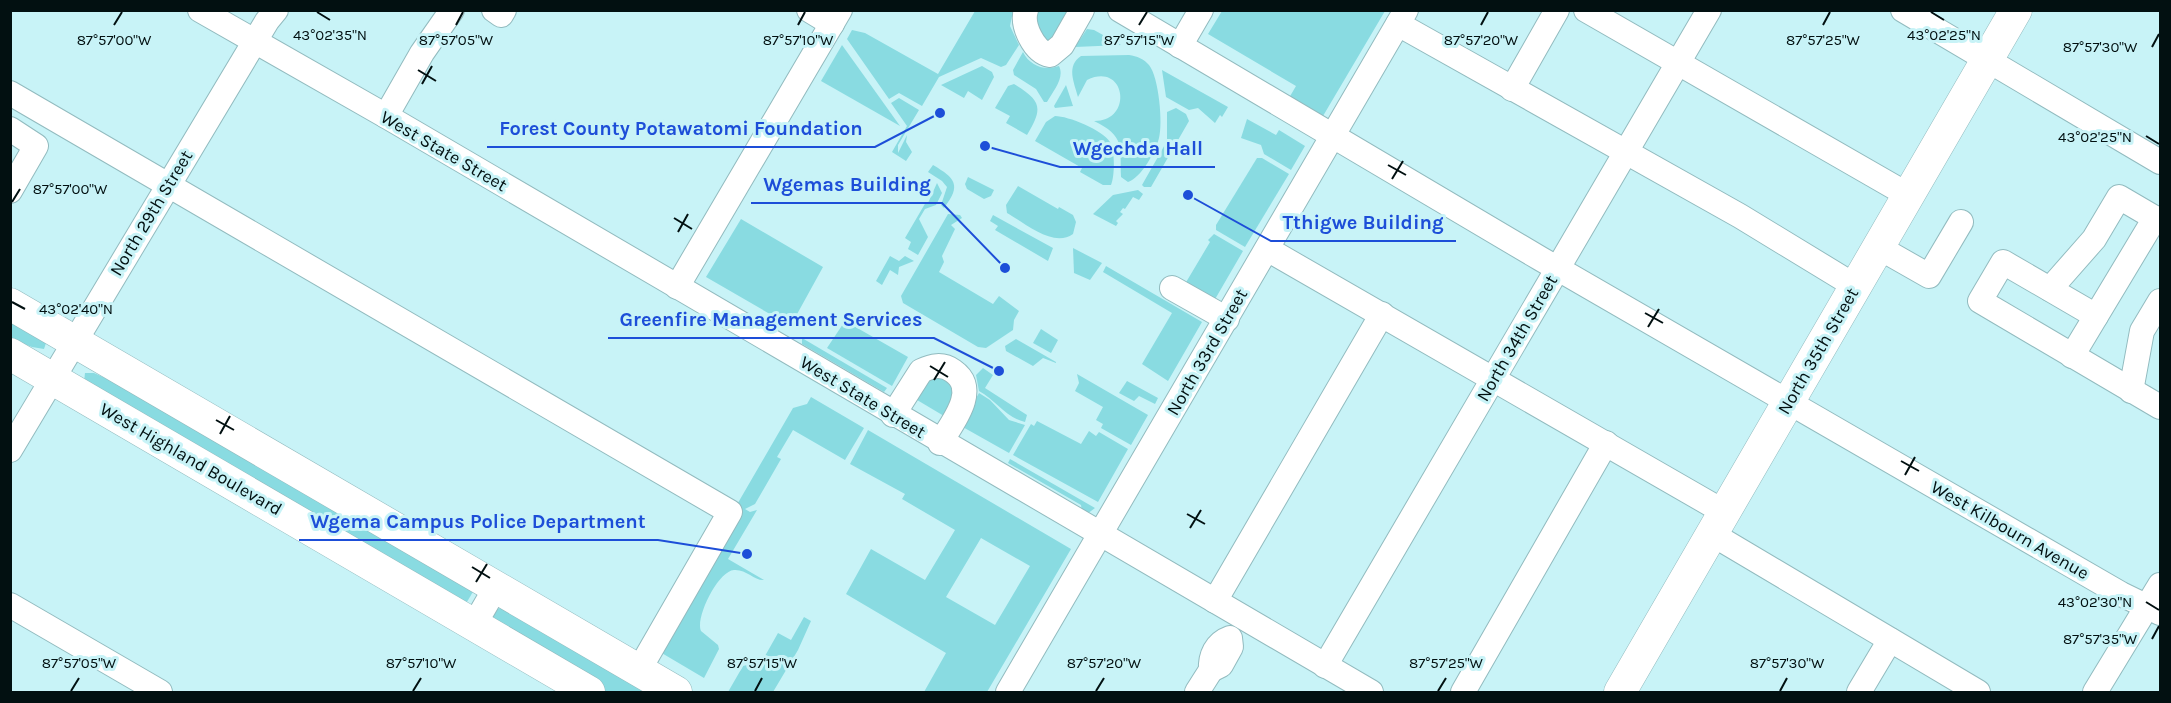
<svg xmlns="http://www.w3.org/2000/svg" width="2171" height="703" viewBox="0 0 2171 703" font-family="Karla,sans-serif">
<style>
.green{fill:#89dbe1;fill-rule:evenodd}
.lines{fill:none;stroke-linecap:round;stroke-linejoin:round}
.minor-casing{stroke:#92bbbf;stroke-width:26}
.major-casing{stroke:#92bbbf;stroke-width:33}
.minor{stroke:#fff;stroke-width:24}
.major{stroke:#fff;stroke-width:32}
.ticks{fill:none;stroke:#021011;stroke-width:2}
.labels{text-anchor:middle;dominant-baseline:central;stroke-width:6;stroke-linejoin:round;paint-order:stroke}
.street-label{font-size:18px;fill:#021011;stroke:#c8f3f7}
.ticks-label{font-size:15px;text-anchor:middle;fill:#021011;stroke:#c8f3f7;stroke-width:6;stroke-linejoin:round;paint-order:stroke}
.leader{fill:none;stroke:#1d4ed8;stroke-width:2}
.callout-dot{fill:#1d4ed8;stroke:#c8f3f7;stroke-width:2}
.callout-label{font-size:20px;text-anchor:middle;font-weight:bold;fill:#1d4ed8;stroke:#c8f3f7;stroke-width:6;stroke-linejoin:round;paint-order:stroke}
</style>
<rect width="100%" height="100%" fill="#c8f3f7"/>
<g class="green">
<polygon points="1013,11 1010,26 1019,45 1006,65 1001,67 981,58 939,77 922,106 899,93 889,99 847,39 852,30 865,33 938,74 975,11"/>
<polygon points="1035,11 1075,11 1056,42 1044,40 1032,15"/>
<polygon points="1222,11 1385,11 1323,116 1289,98 1296,86 1208,34"/>
<polygon points="1087,29 1094,30 1121,45 1075,47"/>
<polygon points="842,45 900,126 821,81"/>
<path d="M1023,52C1030,66 1044,71 1059,66C1065,78 1053,91 1047,102H1044L1036,89L1014,75L1013,70Z"/>
<path d="M1129,55C1137,56 1144,59 1149,65C1159,77 1163,124 1159,138C1156,151 1141,178 1128,182L1121,177C1120,146 1125,136 1094,121C1134,122 1126,61 1087,80L1078,97C1074,82 1066,66 1081,56Z"/>
<polygon points="982,66 992,72 994,77 982,100 968,91 964,98 941,85"/>
<polygon points="1162,70 1228,107 1222,117 1220,115 1215,123 1198,108 1189,110 1166,97"/>
<path d="M1014,84C1042,101 1043,108 1027,135L1006,123L1010,116L995,108L1008,86Z"/>
<polygon points="1066,85 1073,106 1055,108 1054,106"/>
<polygon points="899,98 919,110 898,145 898,153 907,135 906,142 912,152 906,161 892,152 907,126 891,103"/>
<polygon points="1176,108 1186,114 1189,121 1151,187 1144,187 1142,185 1167,141 1167,112"/>
<path d="M1055,116C1068,116 1103,130 1110,142C1115,151 1115,176 1111,185H1103L1080,172L1082,168L1035,141L1046,122Z"/>
<polygon points="1247,119 1276,135 1279,130 1305,146 1291,170 1264,154 1261,145 1241,138"/>
<polygon points="1257,158 1262,158 1289,174 1245,247 1216,230 1216,225"/>
<path d="M933,165C955,178 962,185 944,208L941,205L947,187L942,181L928,172Z"/>
<polygon points="968,177 994,190 991,196 984,199 967,189 965,184"/>
<polygon points="937,183 942,193 936,205 925,209 919,219 928,237 918,255 908,249 911,242 905,238 926,202 928,203"/>
<path d="M1018,186L1058,209L1059,207L1073,215L1076,222L1073,234C1053,248 1025,223 1007,213L1006,205Z"/>
<polygon points="1138,190 1143,194 1139,200 1133,197 1125,209 1123,208 1120,212 1123,214 1116,221 1118,223 1116,226 1093,214 1113,195"/>
<polygon points="948,214 960,215 962,218 951,225 955,229 942,256 944,262 939,272 993,304 999,296 1019,311 1014,320 1013,330 986,348 978,347 903,303 901,296"/>
<polygon points="993,215 1053,248 1048,261 995,230 998,226 990,221"/>
<polygon points="741,219 823,267 796,316 794,328 706,277"/>
<polygon points="1214,234 1243,251 1214,301 1185,284 1210,242 1208,240"/>
<polygon points="1073,248 1102,263 1090,280 1074,273"/>
<polygon points="890,256 899,261 905,256 914,261 899,267 898,275 890,270 882,285 876,281"/>
<polygon points="1106,266 1202,322 1168,381 1142,364 1172,313 1103,272"/>
<polygon points="10,317 36,332 46,343 44,349 32,347 11,339"/>
<polygon points="845,321 908,357 892,386 827,348"/>
<polygon points="1041,329 1058,340 1051,353 1033,343"/>
<polygon points="802,338 887,388 884,392 802,344"/>
<polygon points="1016,339 1056,362 1056,363 1043,358 1033,366 1006,351 1005,346"/>
<path d="M983,368L993,375L985,388L1027,415L1025,422C1006,418 996,400 979,391L976,375Z"/>
<polygon points="85,373 94,373 143,395 474,590 464,607 84,382"/>
<polygon points="1077,374 1148,415 1131,445 1101,428 1103,424 1096,420 1103,407 1075,391 1079,383"/>
<polygon points="938,377 950,381 955,391 944,416 912,397 920,384"/>
<polygon points="1127,381 1158,398 1155,404 1139,396 1134,401 1119,393"/>
<polygon points="979,393 990,400 1009,420 1025,425 1009,453 961,426"/>
<path d="M811,397L864,428L845,460L793,430L777,457L781,459L755,504L745,509L750,512L757,510L728,559L764,580C755,581 746,569 734,570C718,571 695,618 701,631L718,645L719,649L704,678L660,652L735,508L793,408L807,404Z"/>
<polygon points="1037,421 1081,444 1089,431 1096,436 1099,432 1128,449 1098,502 1013,455 1031,424 1034,426"/>
<path d="M868,430L1071,549L987,692H924L946,653L846,594L871,549L925,580L955,530L902,499L905,494L850,464ZM981,538L1030,566L995,625L946,597Z"/>
<polygon points="1010,459 1095,508 1087,514 1082,512 1081,505 1008,463"/>
<path d="M504,607L654,692H607L496,627C491,619 492,616 497,609Z"/>
<polygon points="804,617 811,621 798,650 773,692 728,692 743,666 747,665 757,670 778,633 791,640"/>
</g>
<g class="lines">
<defs>
<g id="minor">
<polyline points="200,10 386,116 1371,692"/>
<polyline points="494,10 501,15 504,10"/>
<polyline points="809,10 832,24"/>
<path d="M1026,10C1021,25 1034,52 1050,55L1062,45L1082,10"/>
<polyline points="1120,10 1541,259 2121,594 2160,613"/>
<polyline points="1586,10 1908,195"/>
<polyline points="1903,10 2160,162"/>
<polyline points="1398,24 1740,216 1855,286"/>
<polyline points="1180,46 1201,10"/>
<polyline points="1512,89 1557,10"/>
<polyline points="10,93 730,512 639,670"/>
<polyline points="386,116 422,53 452,10"/>
<polyline points="10,129 36,146 10,191"/>
<polyline points="1878,247 1929,276 1961,222"/>
<polyline points="1267,249 1724,512"/>
<polyline points="677,287 840,10"/>
<polyline points="1172,288 1227,319"/>
<polyline points="2050,289 2094,239 2119,197 2160,221"/>
<polyline points="2096,316 2003,262 1980,301 2160,407"/>
<polyline points="2072,356 2155,218"/>
<polyline points="2131,391 2142,331 2160,301"/>
<path d="M893,415L921,371C932,366 942,363 953,371C980,390 952,423 940,443"/>
<polyline points="10,450 267,21 276,10"/>
<polyline points="1712,534 1978,692"/>
<polyline points="1215,601 1382,314"/>
<polyline points="10,605 160,692"/>
<polyline points="474,625 496,587"/>
<path d="M1230,638L1231,647L1221,665L1211,670C1210,656 1216,643 1230,638Z"/>
<polyline points="1325,666 1709,10"/>
<polyline points="1008,692 1406,10"/>
<polyline points="1197,692 1211,670"/>
<polyline points="1463,692 1606,443"/>
<polyline points="1859,692 1890,640"/>
<polyline points="2095,692 2160,585"/>
</g>
<g id="major">
<polyline points="10,304 676,692"/>
<polyline points="10,354 589,692"/>
<polyline points="1620,692 2016,10"/>
</g>
</defs>
<use href="#minor" class="minor-casing"/>
<use href="#major" class="major-casing"/>
<use href="#minor" class="minor"/>
<use href="#major" class="major"/>
</g>
<path class="ticks" d="M317,12L330,20M1931,12L1944,20M114,25L122,12M456,25L463,12M798,25L805,12M1139,25L1147,12M1481,25L1488,12M1823,25L1830,12M2152,47L2159,34M418,70L436,81M422,84L432,66M2146,136L2159,144M1388,165L1406,175M1392,179L1403,161M12,202L20,189M674,218L692,229M678,232L688,214M12,302L25,309M1645,313L1663,323M1648,327L1659,309M930,366L948,377M934,380L945,362M216,420L234,430M220,434L230,416M1901,461L1919,471M1905,475L1915,457M1187,514L1205,524M1190,528L1201,510M472,567L490,578M476,582L487,564M2146,602L2159,610M2152,639L2159,626M71,691L79,678M413,691L421,678M755,691L762,678M1096,691L1104,678M1438,691L1446,678M1780,691L1787,678"/>
<g class="labels">
<g class="street-label">
<text transform="translate(444 151) rotate(30)">West State Street</text>
<text transform="translate(151 213) rotate(-59)">North 29th Street</text>
<text transform="translate(1517 338) rotate(-60)">North 34th Street</text>
<text transform="translate(1818 351) rotate(-60)">North 35th Street</text>
<text transform="translate(1207 352) rotate(-60)">North 33rd Street</text>
<text transform="translate(863 397) rotate(31)">West State Street</text>
<text transform="translate(191 459) rotate(30)">West Highland Boulevard</text>
<text transform="translate(2010 530) rotate(30)">West Kilbourn Avenue</text>
</g>
</g>
<g class="ticks-label">
<text x="330" y="40">43°02'35"N</text>
<text x="1944" y="40">43°02'25"N</text>
<text x="114" y="45">87°57'00"W</text>
<text x="456" y="45">87°57'05"W</text>
<text x="798" y="45">87°57'10"W</text>
<text x="1139" y="45">87°57'15"W</text>
<text x="1823" y="45">87°57'25"W</text>
<text x="1481" y="45">87°57'20"W</text>
<text x="2100" y="52">87°57'30"W</text>
<text x="2095" y="142">43°02'25"N</text>
<text x="70" y="194">87°57'00"W</text>
<text x="76" y="314">43°02'40"N</text>
<text x="2095" y="607">43°02'30"N</text>
<text x="2100" y="644">87°57'35"W</text>
<text x="79" y="668">87°57'05"W</text>
<text x="421" y="668">87°57'10"W</text>
<text x="762" y="668">87°57'15"W</text>
<text x="1104" y="668">87°57'20"W</text>
<text x="1446" y="668">87°57'25"W</text>
<text x="1787" y="668">87°57'30"W</text>
</g>
<path class="leader" d="M940 113L875 147H487M985 146L1060 167H1215M1005 268L942 203H751M1188 195L1271 241H1456M999 371L934 338H608M747 554L658 540H299"/>
<g class="callout-dot">
<circle cx="940" cy="113" r="6"/>
<circle cx="985" cy="146" r="6"/>
<circle cx="1005" cy="268" r="6"/>
<circle cx="1188" cy="195" r="6"/>
<circle cx="999" cy="371" r="6"/>
<circle cx="747" cy="554" r="6"/>
</g>
<g class="callout-label">
<text x="681" y="135">Forest County Potawatomi Foundation</text>
<text x="1138" y="155">Wgechda Hall</text>
<text x="847" y="191">Wgemas Building</text>
<text x="1363" y="229">Tthigwe Building</text>
<text x="771" y="326">Greenfire Management Services</text>
<text x="478" y="528">Wgema Campus Police Department</text>
</g>
<rect width="2171" height="703" fill="none" stroke="#021011" stroke-width="24"/>
</svg>
